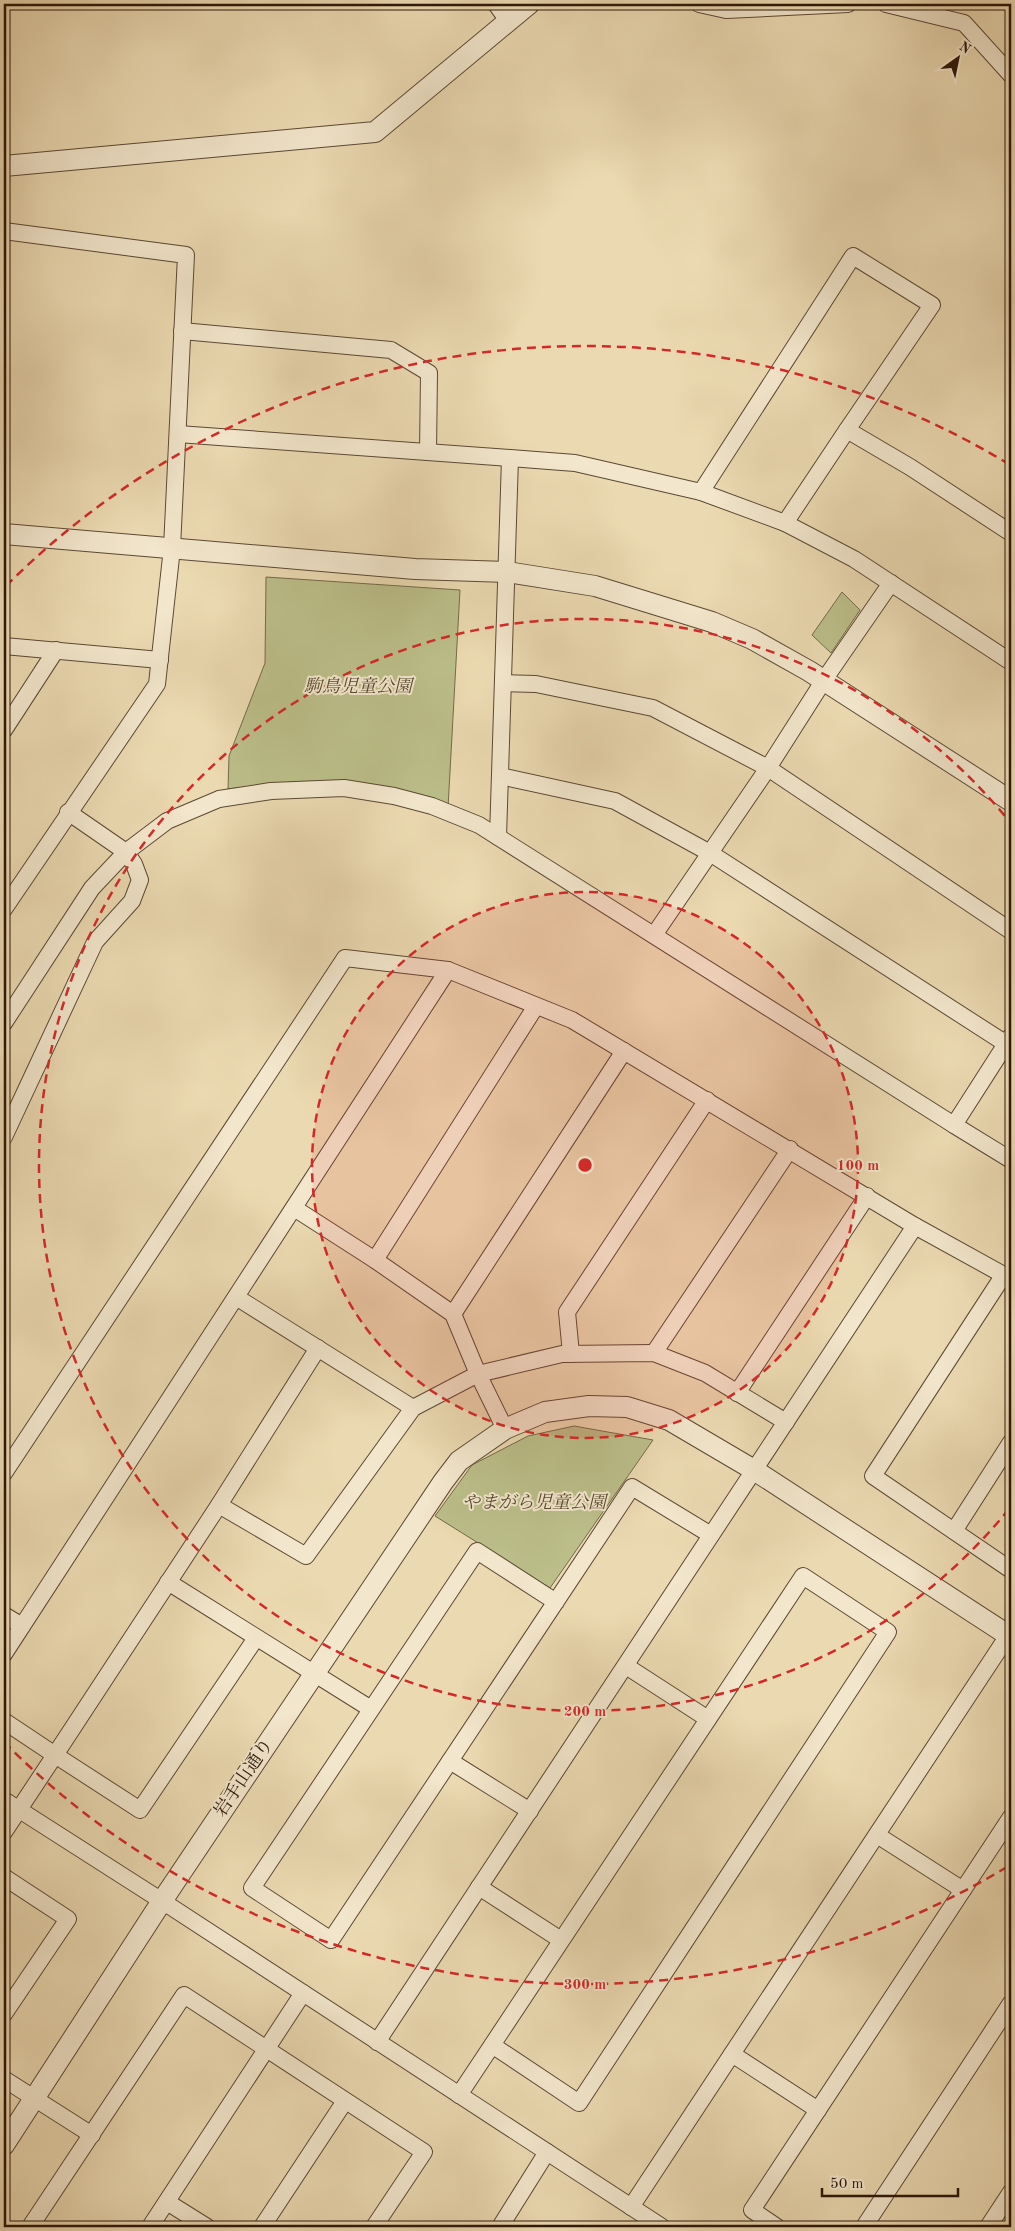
<svg xmlns="http://www.w3.org/2000/svg" width="1015" height="2231" viewBox="0 0 1015 2231" font-family="'Old Standard TT','Noto Serif JP',serif">
<style>
.green{fill:#bbbe89;stroke:#746a4a}
.lines{fill:none;stroke-linecap:round;stroke-linejoin:round}
.minor-casing{stroke:#5c4834;stroke-width:18}
.tertiary-casing{stroke:#5c4834;stroke-width:22}
.minor{stroke:#f2e6cc;stroke-width:16}
.tertiary{stroke:#f2e6cc;stroke-width:20}
.ring{fill:none;stroke:#d62828;stroke-width:2.5;stroke-dasharray:9 6}
.labels{text-anchor:middle;dominant-baseline:central;stroke-width:4;stroke-linejoin:round;paint-order:stroke}
.park-label{font-size:18px;font-style:italic;fill:#584930;stroke:#f2e6cc}
.street-label{font-size:18px;fill:#2d170a;stroke:#f2e6cc}
.centre{fill:#d62828;stroke:#f2e6cc;stroke-width:2.5}
.ring-label{font-size:15px;text-anchor:middle;font-weight:bold;fill:#d62828;stroke:#f2e6cc;stroke-width:4;stroke-linejoin:round;paint-order:stroke}
</style>
<rect width="100%" height="100%" fill="#ebd9b1"/>
<filter id="stains"><feTurbulence type="fractalNoise" baseFrequency=".004" numOctaves="4"/><feColorMatrix values="0 0 0 0 .2 0 0 0 0 .09 0 0 0 0 .02 0 0 0 .5 -.17"/></filter>
<radialGradient id="worn" r=".72"><stop offset=".6" stop-color="#630" stop-opacity="0"/><stop offset="1" stop-color="#630" stop-opacity=".3"/></radialGradient>
<g class="green">
<polygon points="266,577 460,590 448,808 275,784 228,789 229,756 265,663"/>
<polygon points="842,592 860,610 831,653 812,635"/>
<polygon points="574,1426 653,1440 550,1588 435,1516 472,1465 528,1436"/>
</g>
<g class="lines">
<defs>
<g id="minor">
<polyline points="496,4 508,21"/>
<polyline points="699,4 726,10 848,4"/>
<polyline points="886,4 964,23 1011,75"/>
<polyline points="4,231 186,255 172,548 157,684 4,909"/>
<polyline points="182,331 391,350 429,373 428,452"/>
<polyline points="178,434 510,458"/>
<polyline points="701,492 853,256 932,305 847,430"/>
<polyline points="785,523 854,559 1011,662"/>
<polyline points="4,646 160,660"/>
<polyline points="503,683 536,684 653,708 768,768 1011,931"/>
<polyline points="4,730 56,650"/>
<polyline points="500,776 615,801 710,853 1011,1047"/>
<polyline points="498,837 510,458 575,463 701,492 785,523 847,430 910,467 1011,533"/>
<polyline points="654,935 768,768 824,680 891,583"/>
<polyline points="4,1023 92,888 126,852 167,821 219,799 271,791 344,788 394,796 432,806 479,825 954,1125 1011,1036"/>
<polyline points="954,1125 1011,1160"/>
<polyline points="4,1137 95,942 132,901 140,880 134,864 126,852 68,812"/>
<polyline points="294,1208 375,1260 453,1314 478,1374 505,1429"/>
<polyline points="375,1260 536,1006"/>
<polyline points="1003,1276 873,1476 1011,1570"/>
<polyline points="236,1297 413,1408"/>
<polyline points="453,1314 624,1051"/>
<polyline points="654,1353 790,1149"/>
<polyline points="571,1354 567,1312 707,1100"/>
<polyline points="737,1393 867,1196"/>
<polyline points="4,1473 345,958 448,970"/>
<polyline points="219,1505 306,1556 413,1408 478,1374 562,1354 654,1353 705,1373 786,1422"/>
<polyline points="954,1531 1011,1442"/>
<polyline points="168,1582 371,1709"/>
<polyline points="556,1602 477,1551 252,1888 331,1940 632,1487 711,1535"/>
<polyline points="4,1615 22,1626"/>
<polyline points="256,1638 140,1810 55,1755 219,1505 318,1348"/>
<polyline points="4,1654 448,970 572,1020 915,1226 1011,1279"/>
<polyline points="626,1666 708,1719"/>
<polyline points="4,1721 55,1755 4,1832"/>
<polyline points="450,1761 530,1811"/>
<polyline points="4,1800 162,1901 662,2227"/>
<polyline points="877,1835 963,1890"/>
<polyline points="4,1877 68,1919 4,2014"/>
<polyline points="479,1887 561,1940"/>
<polyline points="377,2042 915,1226"/>
<polyline points="732,2054 818,2110"/>
<polyline points="4,2079 92,2135"/>
<polyline points="459,2095 803,1576 888,1632 579,2103 492,2045"/>
<polyline points="167,2202 207,2227"/>
<polyline points="631,2207 1011,1631"/>
<polyline points="30,2227 184,1995 424,2152 374,2227"/>
<polyline points="150,2227 303,1993"/>
<polyline points="262,2227 345,2101"/>
<polyline points="500,2227 547,2152"/>
<polyline points="777,2227 752,2210 1011,1817"/>
<polyline points="864,2227 1011,2003"/>
<polyline points="988,2227 1011,2192"/>
</g>
<g id="tertiary">
<polyline points="4,166 375,132 529,4"/>
<polyline points="4,534 415,569 507,572 595,586 712,622 752,639 809,671 1011,801"/>
<polyline points="4,2145 162,1901 443,1482 459,1461 505,1429 545,1412 589,1406 627,1407 669,1420 754,1470 1011,1637"/>
</g>
</defs>
<use href="#minor" class="minor-casing"/>
<use href="#tertiary" class="tertiary-casing"/>
<use href="#minor" class="minor"/>
<use href="#tertiary" class="tertiary"/>
</g>
<circle cx="585" cy="1165" r="273" fill="#d62828" fill-opacity=".12"/>
<g class="ring">
<circle cx="585" cy="1165" r="273"/>
<path d="M1009 1509A546 546 0 1 1 1009 821"/>
<path d="M1007 1867A819 819 0 0 1 6 1744M6 586A819 819 0 0 1 1007 463"/>
</g>
<g class="labels">
<g class="park-label">
<text x="358" y="687">駒鳥児童公園</text>
<text x="534" y="1503">やまがら児童公園</text>
</g>
<g class="street-label">
<text transform="translate(244 1778) rotate(-56)">岩手山通り</text>
</g>
</g>
<circle cx="585" cy="1165" r="8" class="centre"/>
<g class="ring-label">
<text x="858" y="1170">100 m</text>
<text x="585" y="1716">200 m</text>
<text x="585" y="1989">300 m</text>
</g>
<rect width="1015" height="2231" fill="none" stroke="#ebd9b1" stroke-width="20"/>
<rect x="5" y="5" width="1005" height="2221" fill="none" stroke="#2d170a" stroke-width="2.5"/>
<rect x="10" y="10" width="995" height="2211" fill="none" stroke="#2d170a"/>
<g transform="translate(958 58) rotate(33)" stroke="#f2e6cc" stroke-width="4" paint-order="stroke">
<path d="M0-4L9 19L0 12L-9 19Z" fill="#2d170a"/>
<text y="-8" font-size="14" font-weight="bold" text-anchor="middle" fill="#2d170a">N</text>
</g>
<path d="M822 2188v8h136v-8" fill="none" stroke="#2d170a" stroke-width="2.5"/>
<text x="830" y="2188" font-size="15" fill="#2d170a" stroke="#f2e6cc" stroke-width="4" paint-order="stroke">50 m</text>
<rect width="100%" height="100%" filter="url(#stains)"/>
<rect width="100%" height="100%" fill="url(#worn)"/>
</svg>
